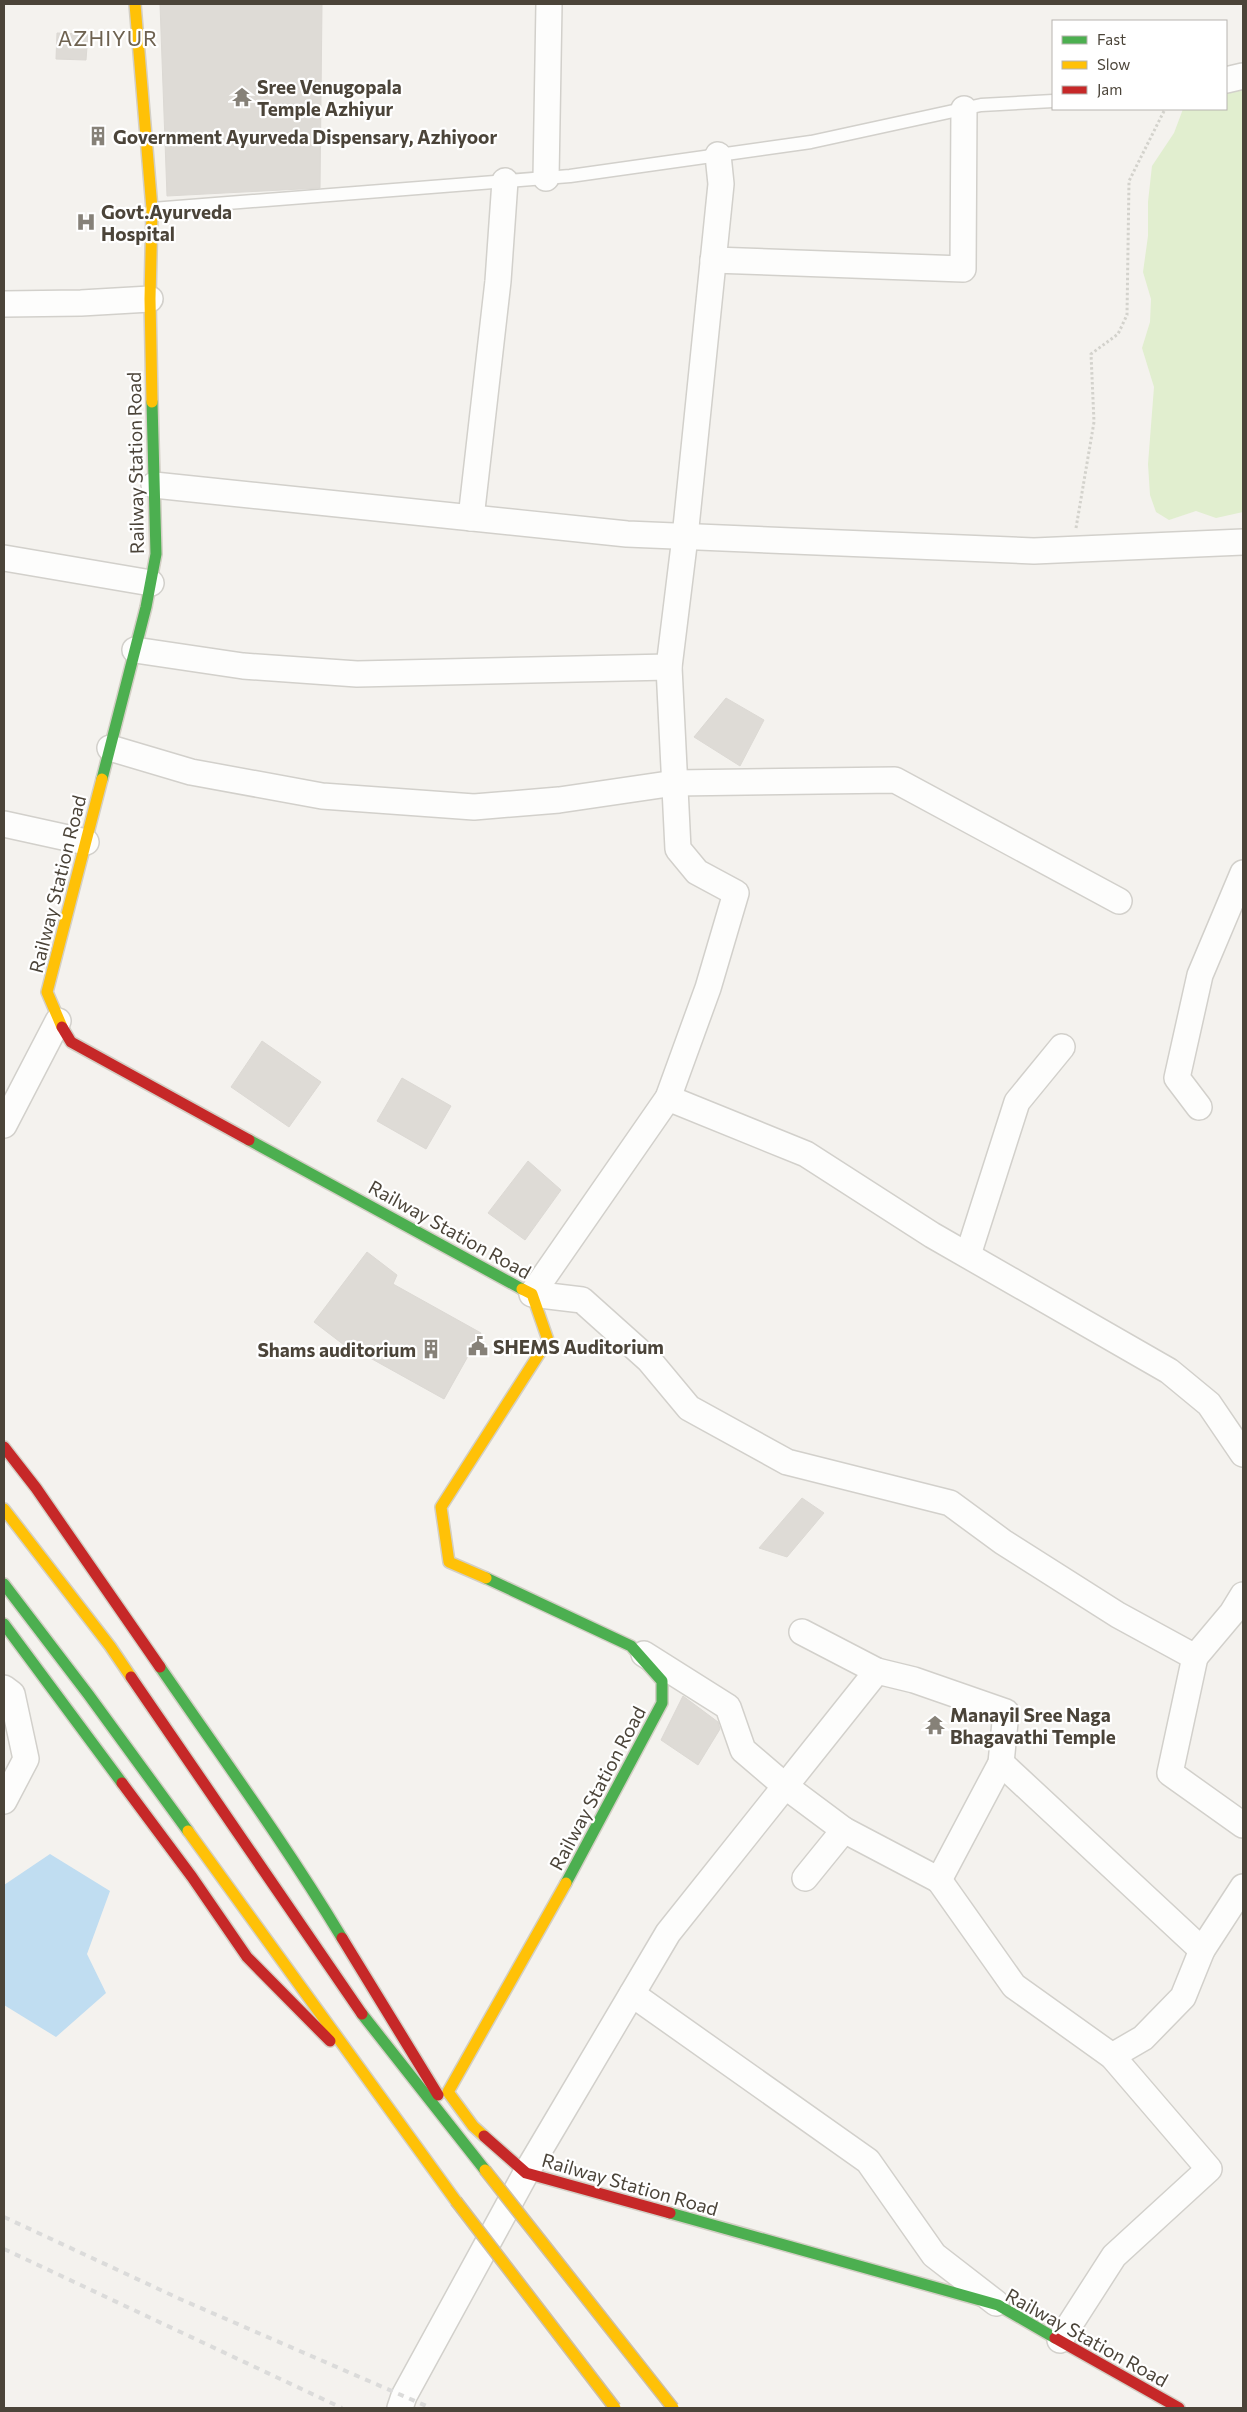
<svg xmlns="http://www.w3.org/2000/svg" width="1247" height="2412" viewBox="0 0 1247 2412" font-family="Commissioner,sans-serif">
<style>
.green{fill:#e1eecf}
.water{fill:#c0ddf1}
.building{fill:#dedbd6;stroke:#dcd9d4}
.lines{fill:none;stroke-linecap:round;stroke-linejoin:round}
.lane-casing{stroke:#d2d0cb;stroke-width:15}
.street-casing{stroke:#d2d0cb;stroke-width:28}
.fast-casing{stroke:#d3cfc5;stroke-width:14}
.slow-casing{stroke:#d3cfc5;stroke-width:14}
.jam-casing{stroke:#d3cfc5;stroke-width:14}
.path{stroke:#d3d2cc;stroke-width:3;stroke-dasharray:2.5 2.5;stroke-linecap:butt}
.lane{stroke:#fdfdfc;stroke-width:12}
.street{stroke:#fdfdfc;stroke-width:25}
.fast{stroke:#4caf50;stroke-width:11}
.slow{stroke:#ffc107;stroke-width:11}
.jam{stroke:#c62828;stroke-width:11}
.rail{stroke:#dbdbda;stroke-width:4;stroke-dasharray:6 6;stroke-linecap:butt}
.slow-bridge-casing{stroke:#ccbfa9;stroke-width:14;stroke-linecap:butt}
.slow-bridge{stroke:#ffc107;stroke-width:11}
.labels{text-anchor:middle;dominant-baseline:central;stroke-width:4.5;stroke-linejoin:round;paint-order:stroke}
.poi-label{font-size:19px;font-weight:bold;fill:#4b4439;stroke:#fff;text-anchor:start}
.street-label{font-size:19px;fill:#4b4439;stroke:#fff}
.quarter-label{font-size:21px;letter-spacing:1px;fill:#6e6250;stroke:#fff}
</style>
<rect width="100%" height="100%" fill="#f4f2ee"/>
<polygon class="green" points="1243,76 1243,512 1216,518 1196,511 1169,520 1156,512 1150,495 1148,464 1154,387 1142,348 1150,322 1151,299 1143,272 1148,236 1148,202 1152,166 1174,133 1183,109 1226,109 1226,80"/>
<polygon class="water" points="50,1854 110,1891 87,1954 106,1993 56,2037 4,2005 4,1885"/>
<g class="building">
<polygon points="160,4 322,4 320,188 167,196"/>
<polygon points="57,33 88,34 86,60 56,59"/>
<polygon points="726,698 764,720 740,766 694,737"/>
<polygon points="262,1041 321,1082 289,1127 231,1087"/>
<polygon points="402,1078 451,1106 426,1149 377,1121"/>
<polygon points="528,1161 561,1190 525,1240 488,1213"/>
<polygon points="367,1252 397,1275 393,1284 481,1333 444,1399 363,1354 361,1358 314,1322"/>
<polygon points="802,1498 824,1513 787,1557 759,1548"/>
<polygon points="683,1696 718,1722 720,1729 698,1765 661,1740"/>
</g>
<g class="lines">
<defs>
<polyline id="lane" points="152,209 570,176 811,142 981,105 1053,101"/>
<g id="street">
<polyline points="1226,80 1243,76"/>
<polyline points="718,155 721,184 685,537 669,667 678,849 697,872 736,893 708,988 668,1098 532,1294 582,1300 649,1360 689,1408 787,1462 950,1503 1003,1542 1118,1615 1195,1657 1232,1613 1243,1595"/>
<polyline points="546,178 549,4"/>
<polyline points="713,260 963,269 964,109"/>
<polyline points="4,304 81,303 150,299"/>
<polyline points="154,485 627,534 1034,551 1243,542"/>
<polyline points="471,518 498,281 505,181"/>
<polyline points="4,558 151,583"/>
<polyline points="135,650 243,666 357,674 669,667"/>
<polyline points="110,748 191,772 322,796 474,807 559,800 675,783 895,780 1119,901"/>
<polyline points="4,824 86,842"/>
<polyline points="668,1098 806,1154 932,1235 1169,1371 1209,1404 1243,1454"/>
<polyline points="1199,1107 1177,1078 1200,975 1243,873"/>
<polyline points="4,1125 58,1021"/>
<polyline points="968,1255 1017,1102 1062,1047"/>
<polyline points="802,1632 877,1671 914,1680 1006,1712 1001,1763 939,1880 844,1830"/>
<polyline points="644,1654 728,1707 743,1750 785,1786 844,1830 805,1878"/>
<polyline points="1195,1657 1170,1773 1243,1825"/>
<polyline points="4,1688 12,1694 26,1759 4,1801"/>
<polyline points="1001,1763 1202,1950"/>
<polyline points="939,1880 1014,1986 1112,2056 1209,2169 1114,2256 1060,2340"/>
<polyline points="632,1994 868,2161 934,2255 996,2303"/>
<polyline points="1112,2056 1143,2038 1183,1997 1202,1950 1243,1887"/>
<polyline points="400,2408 404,2396 526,2173 668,1933 877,1671"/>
</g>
<g id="fast">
<polyline points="102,779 146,607 156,554 152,402"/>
<polyline points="249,1140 522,1289"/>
<polyline points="486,1578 631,1646 662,1681 662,1703 566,1883"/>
<polyline points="4,1584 88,1694 188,1831"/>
<polyline points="4,1624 122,1783"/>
<path d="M160,1667C222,1757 286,1845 342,1938"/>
<polyline points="362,2014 485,2170"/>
<polyline points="670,2213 998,2305 1055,2338"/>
</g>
<g id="slow">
<polyline points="135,4 152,209 150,299 152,402"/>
<polyline points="62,1027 47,992 102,779"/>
<polyline points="4,1509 110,1646 131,1677"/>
<polyline points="486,1578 449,1562 441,1507 548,1340 532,1294 522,1289"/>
<polyline points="188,1831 456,2201"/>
<polyline points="484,2136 473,2126 448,2092 566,1883"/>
</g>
<g id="jam">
<polyline points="62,1027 71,1042 249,1140"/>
<polyline points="4,1447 36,1488 160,1667"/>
<polyline points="131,1677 362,2014"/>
<polyline points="122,1783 192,1877 247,1957 330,2041"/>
<polyline points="342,1938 438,2095"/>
<polyline points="484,2136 526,2173 670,2213"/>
<polyline points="1055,2338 1179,2408"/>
</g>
</defs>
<use href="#lane" class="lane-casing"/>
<use href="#street" class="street-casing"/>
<use href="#fast" class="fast-casing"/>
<use href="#slow" class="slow-casing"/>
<use href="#jam" class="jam-casing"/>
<polyline class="path" points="1076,528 1094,422 1091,354 1118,334 1127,315 1129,181 1165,109"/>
<use href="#lane" class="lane"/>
<use href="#street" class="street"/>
<use href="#fast" class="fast"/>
<use href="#slow" class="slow"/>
<use href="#jam" class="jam"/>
<g class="rail">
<polyline points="4,2217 180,2299 431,2408"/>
<polyline points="4,2249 342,2408"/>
</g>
<defs>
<g id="slow-bridge">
<polyline points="485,2170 673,2408"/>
<polyline points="456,2201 615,2408"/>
</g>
</defs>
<use href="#slow-bridge" class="slow-bridge-casing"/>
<use href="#slow-bridge" class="slow-bridge"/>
</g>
<defs>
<symbol id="temple-bare" viewBox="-9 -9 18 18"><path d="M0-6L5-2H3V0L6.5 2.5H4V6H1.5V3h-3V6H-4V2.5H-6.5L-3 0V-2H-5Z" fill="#868178" stroke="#fff" stroke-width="2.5" paint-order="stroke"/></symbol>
<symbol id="building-bare" viewBox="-9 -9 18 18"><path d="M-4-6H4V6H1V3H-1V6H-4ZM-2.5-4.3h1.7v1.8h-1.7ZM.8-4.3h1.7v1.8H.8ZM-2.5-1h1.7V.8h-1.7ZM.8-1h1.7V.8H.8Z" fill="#868178" stroke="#fff" stroke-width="2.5" paint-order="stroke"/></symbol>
<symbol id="hospital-bare" viewBox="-9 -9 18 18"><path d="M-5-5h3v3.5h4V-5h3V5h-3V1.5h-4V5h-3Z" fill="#868178" stroke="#fff" stroke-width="2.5" paint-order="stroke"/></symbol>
<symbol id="civic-bare" viewBox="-9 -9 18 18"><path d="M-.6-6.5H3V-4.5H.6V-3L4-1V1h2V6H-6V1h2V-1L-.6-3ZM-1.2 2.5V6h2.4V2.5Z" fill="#868178" stroke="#fff" stroke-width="2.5" paint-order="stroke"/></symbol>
</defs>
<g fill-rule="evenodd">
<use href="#temple-bare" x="228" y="83" width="28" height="28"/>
<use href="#building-bare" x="84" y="122" width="28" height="28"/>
<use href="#hospital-bare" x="72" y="208" width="28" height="28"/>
<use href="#civic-bare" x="464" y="1332" width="28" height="28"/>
<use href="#building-bare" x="417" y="1335" width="28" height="28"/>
<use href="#temple-bare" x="921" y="1711" width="28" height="28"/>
</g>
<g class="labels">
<g class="poi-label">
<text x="257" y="86">Sree Venugopala<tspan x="257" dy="22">Temple Azhiyur</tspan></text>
<text x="113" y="136">Government Ayurveda Dispensary, Azhiyoor</text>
<text x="101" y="211">Govt.Ayurveda<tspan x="101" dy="22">Hospital</tspan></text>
<text x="493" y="1346">SHEMS Auditorium</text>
<text x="416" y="1349" text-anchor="end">Shams auditorium</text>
<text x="950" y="1714">Manayil Sree Naga<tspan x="950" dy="22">Bhagavathi Temple</tspan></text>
</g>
<g class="street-label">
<text transform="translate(135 463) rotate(-91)">Railway Station Road</text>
<text transform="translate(57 884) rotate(-76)">Railway Station Road</text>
<text transform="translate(450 1229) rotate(29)">Railway Station Road</text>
<text transform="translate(597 1788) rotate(-62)">Railway Station Road</text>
<text transform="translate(630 2184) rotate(16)">Railway Station Road</text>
<text transform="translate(1087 2337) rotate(29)">Railway Station Road</text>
</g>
<g class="quarter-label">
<text x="108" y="37">AZHIYUR</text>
</g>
</g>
<rect width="1247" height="2412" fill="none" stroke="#4b4439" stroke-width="10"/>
<rect x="1052" y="20" width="175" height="90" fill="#ffffff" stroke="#b7b4b0"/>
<rect x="1062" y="36" width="25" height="8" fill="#4caf50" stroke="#b7b4b0"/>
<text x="1097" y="45" font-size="15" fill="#4b4439">Fast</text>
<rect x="1062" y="61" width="25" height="8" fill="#ffc107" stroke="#b7b4b0"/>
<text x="1097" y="70" font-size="15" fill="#4b4439">Slow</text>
<rect x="1062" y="86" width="25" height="8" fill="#c62828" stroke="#b7b4b0"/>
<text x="1097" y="95" font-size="15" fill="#4b4439">Jam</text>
</svg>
